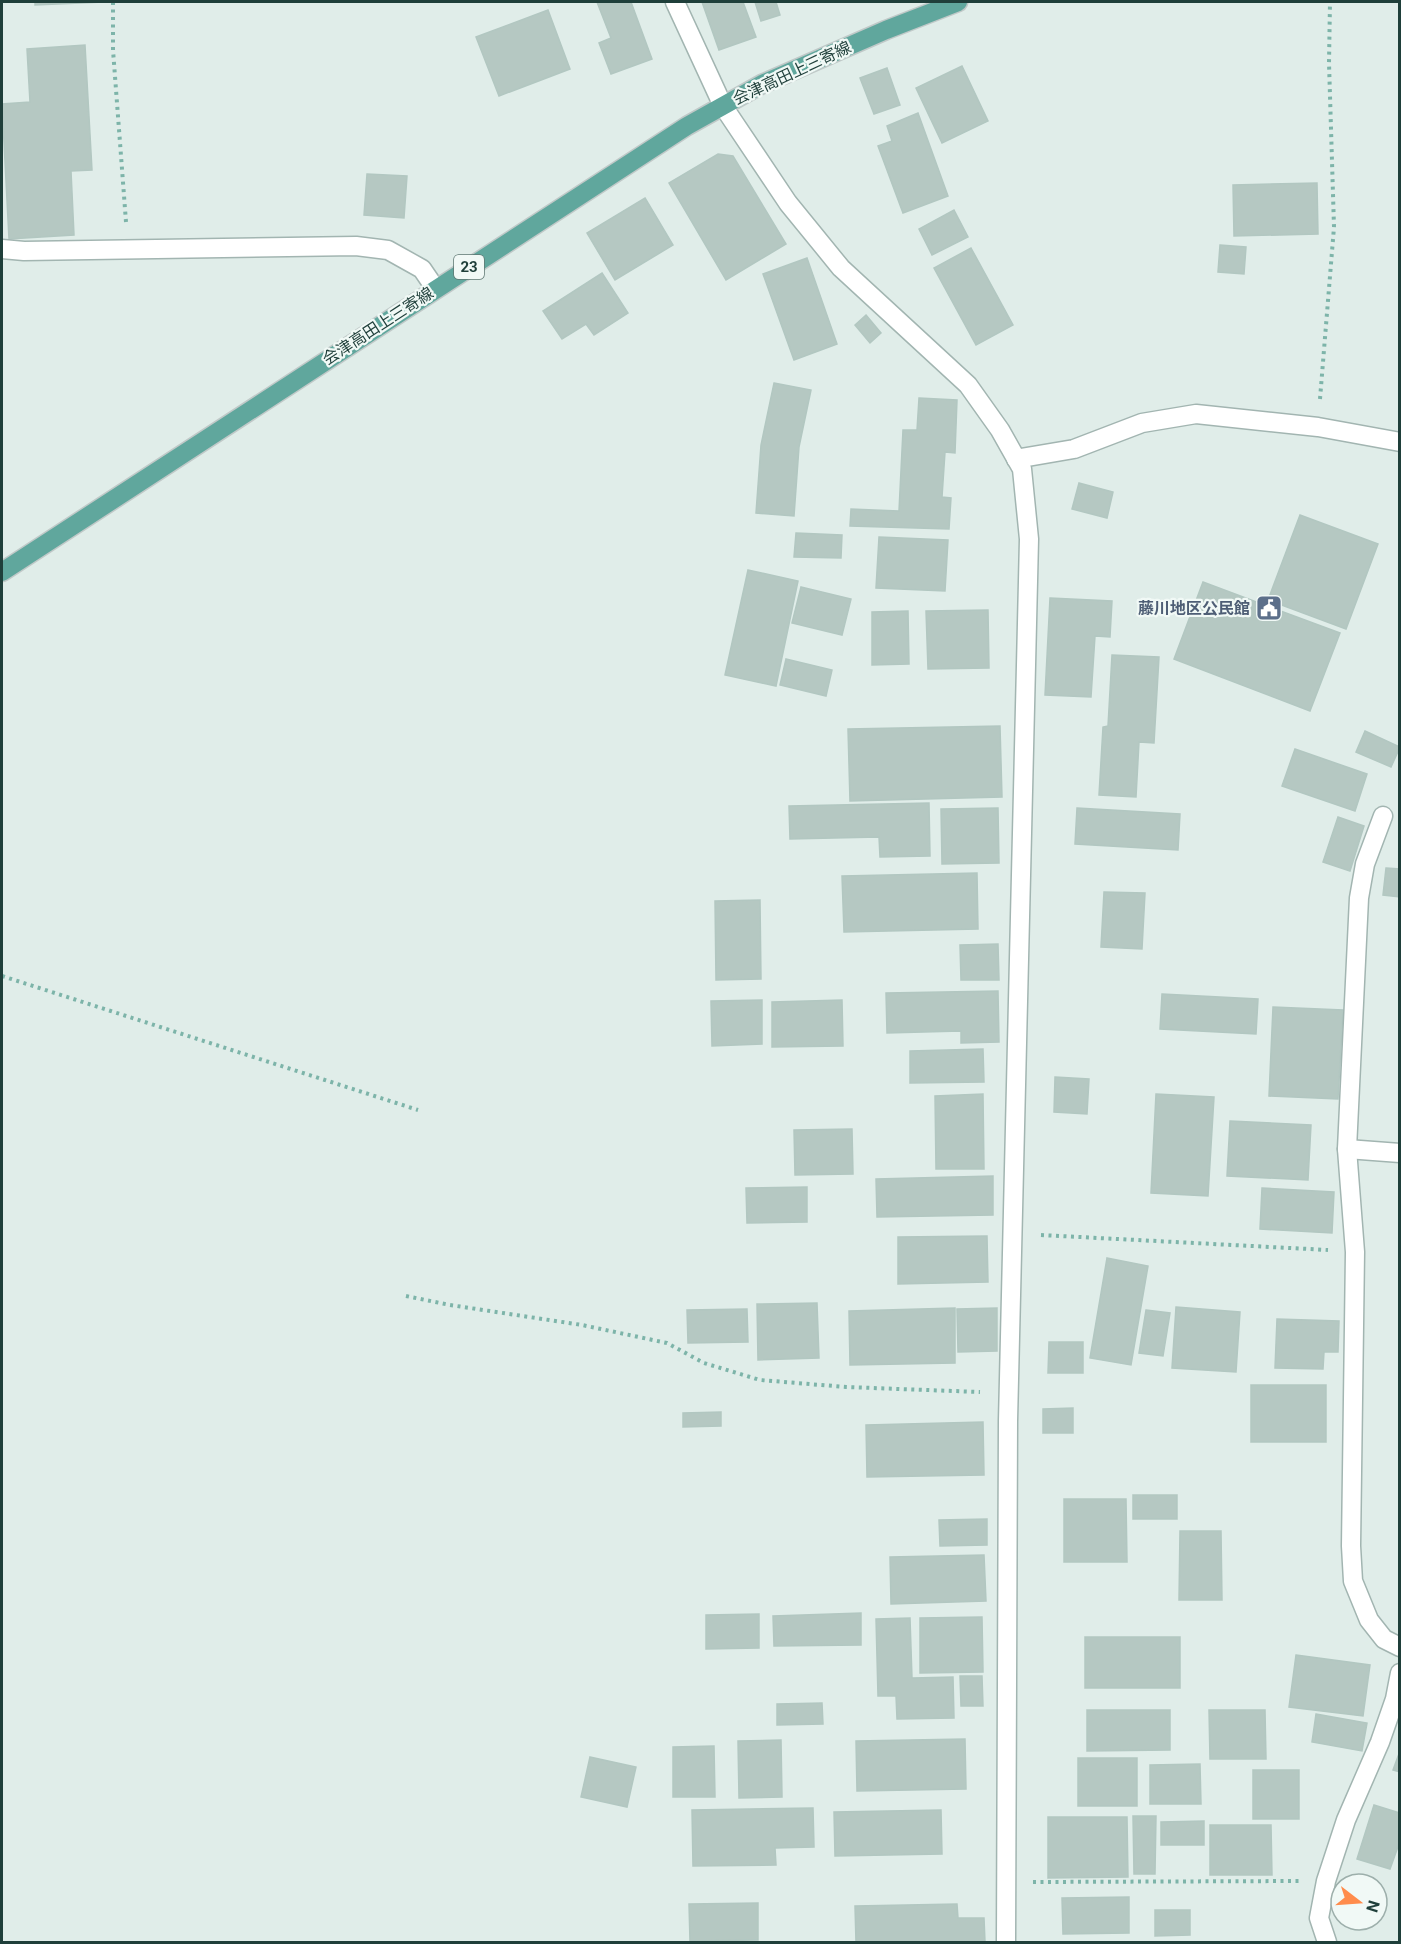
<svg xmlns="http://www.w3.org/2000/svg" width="1401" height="1944" viewBox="0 0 1401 1944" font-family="Roboto,'Noto Sans JP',sans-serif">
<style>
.building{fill:#b5c8c2;stroke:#b2c7c1;stroke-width:1.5}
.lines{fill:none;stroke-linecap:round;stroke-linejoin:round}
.street-casing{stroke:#a2b5b1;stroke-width:21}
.primary-casing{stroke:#c0c9c8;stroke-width:21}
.path{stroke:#7db4a9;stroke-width:4;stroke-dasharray:3 4.5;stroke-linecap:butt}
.street{stroke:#fff;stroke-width:18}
.primary{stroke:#60a79d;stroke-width:18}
.labels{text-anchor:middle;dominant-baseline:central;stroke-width:4.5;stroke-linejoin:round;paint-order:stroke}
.shield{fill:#f1f9f6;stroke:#5e7772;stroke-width:1.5}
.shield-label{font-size:15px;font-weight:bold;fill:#1f3f3a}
.street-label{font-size:16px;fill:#1f3f3a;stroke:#f1f9f6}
.service-label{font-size:16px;font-weight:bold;fill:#4e5e75;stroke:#f1f9f6;text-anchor:end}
</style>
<rect width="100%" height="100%" fill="#e0ede9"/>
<g class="building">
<polygon points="35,2 104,2 35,5"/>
<polygon points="597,2 631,2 652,59 611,74 599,43 611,38"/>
<polygon points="702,2 743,2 756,37 719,50"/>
<polygon points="755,2 776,2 780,15 761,21"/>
<polygon points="548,10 570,69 499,96 476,37"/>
<polygon points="85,45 92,170 71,171 74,235 9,239 2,104 30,102 27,49"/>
<polygon points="962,66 988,121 942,143 916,88"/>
<polygon points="887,68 900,105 874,114 860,78"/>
<polygon points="918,113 948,196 903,213 878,146 892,141 887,126"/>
<polygon points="718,154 733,156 786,244 726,280 669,183"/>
<polygon points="367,174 407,176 404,218 364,215"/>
<polygon points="1317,183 1318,234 1234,236 1233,185"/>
<polygon points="645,198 673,245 615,280 587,233"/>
<polygon points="954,210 968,237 932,255 919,229"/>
<polygon points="1220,245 1246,247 1244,274 1218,272"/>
<polygon points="971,248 1013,325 976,345 934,268"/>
<polygon points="807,258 837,344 794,360 763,274"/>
<polygon points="602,273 628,313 594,335 586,324 562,339 543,311"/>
<polygon points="866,315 881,333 870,343 855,325"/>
<polygon points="774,383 811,390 799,447 794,516 756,513 761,445"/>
<polygon points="919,398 957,400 955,453 945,452 942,497 951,498 949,529 850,526 851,509 899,511 903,430 917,430"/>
<polygon points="1079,483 1113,492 1107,518 1072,509"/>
<polygon points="1300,515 1378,544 1346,629 1268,600"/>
<polygon points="796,533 842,535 841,558 794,557"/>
<polygon points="879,537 948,540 945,591 876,588"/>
<polygon points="748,570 798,581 776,686 725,675"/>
<polygon points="1203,582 1340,633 1310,711 1174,659"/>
<polygon points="801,587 851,599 842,635 792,623"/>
<polygon points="1050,598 1112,601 1110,637 1095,636 1091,697 1045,695"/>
<polygon points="988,610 989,668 928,669 926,611"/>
<polygon points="908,611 909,664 872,665 872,612"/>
<polygon points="1112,655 1159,657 1154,743 1139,742 1136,797 1099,795 1103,727 1108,726"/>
<polygon points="786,659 832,670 826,696 780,685"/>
<polygon points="1000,726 1002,797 850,801 848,729"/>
<polygon points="1365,731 1400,747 1391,767 1356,752"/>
<polygon points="1295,749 1367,774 1355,811 1282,786"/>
<polygon points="929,803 930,856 880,857 879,837 790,839 789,806"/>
<polygon points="998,808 999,863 942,864 941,809"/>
<polygon points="1077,808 1180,814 1178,850 1075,844"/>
<polygon points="1338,817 1364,826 1350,871 1323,862"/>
<polygon points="1386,868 1400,869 1400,897 1383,895"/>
<polygon points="977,873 978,929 844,932 842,876"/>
<polygon points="1104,892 1145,893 1142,949 1101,947"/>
<polygon points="760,900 761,979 716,980 715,901"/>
<polygon points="998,944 999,980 961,980 960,945"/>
<polygon points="998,991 999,1042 961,1043 961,1031 887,1033 886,993"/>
<polygon points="1162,994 1258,999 1256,1034 1160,1029"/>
<polygon points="762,1000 762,1044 712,1046 711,1001"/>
<polygon points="842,1000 843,1046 772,1047 772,1002"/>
<polygon points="1273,1007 1343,1010 1338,1099 1269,1096"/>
<polygon points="983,1049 984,1082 910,1083 910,1051"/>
<polygon points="1055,1077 1089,1079 1087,1114 1054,1112"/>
<polygon points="983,1094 984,1169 936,1169 935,1096"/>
<polygon points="1156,1094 1214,1097 1208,1196 1151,1193"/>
<polygon points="1230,1121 1311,1125 1308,1180 1227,1176"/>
<polygon points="852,1129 853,1174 795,1175 794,1130"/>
<polygon points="993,1176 993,1215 877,1217 876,1179"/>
<polygon points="807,1187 807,1222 747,1223 746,1188"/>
<polygon points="1262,1188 1334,1192 1332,1233 1260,1229"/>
<polygon points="987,1236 988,1282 898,1284 898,1237"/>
<polygon points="1107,1258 1148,1266 1131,1365 1090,1358"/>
<polygon points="817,1303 819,1358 758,1360 757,1304"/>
<polygon points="1176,1307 1240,1312 1236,1372 1172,1368"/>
<polygon points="955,1308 955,1363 850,1365 849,1311"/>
<polygon points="997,1308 997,1351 958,1352 957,1309"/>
<polygon points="747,1309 748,1342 688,1343 687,1310"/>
<polygon points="1146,1310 1170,1313 1163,1356 1139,1353"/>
<polygon points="1277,1319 1339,1321 1338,1352 1324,1352 1323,1369 1275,1368"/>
<polygon points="1049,1342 1083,1342 1083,1373 1048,1373"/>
<rect x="1251" y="1385" width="75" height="57"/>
<polygon points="1073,1408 1073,1433 1043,1433 1043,1409"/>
<polygon points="721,1412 721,1426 683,1427 683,1413"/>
<polygon points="983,1422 984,1475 867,1477 866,1425"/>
<rect x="1133" y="1495" width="44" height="24"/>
<polygon points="1064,1499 1126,1499 1127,1562 1064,1562"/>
<polygon points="987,1519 987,1545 940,1546 939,1520"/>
<polygon points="1180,1531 1221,1531 1222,1600 1179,1600"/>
<polygon points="984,1555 986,1601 891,1604 890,1557"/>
<polygon points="861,1613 861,1645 774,1646 773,1616"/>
<polygon points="759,1614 759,1648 706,1649 706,1615"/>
<polygon points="982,1617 983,1672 920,1673 920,1618"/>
<polygon points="910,1618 912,1678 953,1677 954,1718 897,1719 896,1696 878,1696 876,1619"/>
<rect x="1085" y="1637" width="95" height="51"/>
<polygon points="1296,1655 1370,1665 1363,1716 1289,1707"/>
<polygon points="960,1676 982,1676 983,1706 961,1706"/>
<polygon points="822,1703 823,1724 777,1725 777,1704"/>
<polygon points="1087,1710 1170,1710 1170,1750 1087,1751"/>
<polygon points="1209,1710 1265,1710 1266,1759 1210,1759"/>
<polygon points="1316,1714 1367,1723 1362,1751 1312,1742"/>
<polygon points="965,1739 966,1789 857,1791 856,1741"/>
<polygon points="781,1740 782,1797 739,1798 738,1741"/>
<polygon points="714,1746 715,1797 673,1797 673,1747"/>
<polygon points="1400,1751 1400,1772 1393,1770"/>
<polygon points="590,1757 636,1767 627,1807 581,1797"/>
<rect x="1078" y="1758" width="59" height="48"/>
<polygon points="1200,1764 1201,1804 1150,1804 1150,1765"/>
<rect x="1253" y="1770" width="46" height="49"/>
<polygon points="1374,1805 1400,1813 1400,1841 1390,1869 1357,1859"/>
<polygon points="813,1808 814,1847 775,1848 776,1865 693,1866 692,1810"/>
<polygon points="941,1810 942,1854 835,1856 834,1812"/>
<polygon points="1133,1816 1156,1816 1155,1874 1134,1874"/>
<polygon points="1048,1817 1127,1817 1128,1877 1048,1878"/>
<polygon points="1204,1821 1204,1845 1161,1845 1161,1822"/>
<polygon points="1210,1825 1271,1825 1272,1875 1210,1875"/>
<polygon points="1129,1897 1129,1933 1063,1934 1062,1898"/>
<polygon points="758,1903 758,1940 690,1941 689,1904"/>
<polygon points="957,1904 958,1918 984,1918 985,1942 856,1942 855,1906"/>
<polygon points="1155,1910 1190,1910 1190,1935 1155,1936"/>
</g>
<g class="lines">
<defs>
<g id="street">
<polyline points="675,2 723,106 788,203 841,268 968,385 1000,430 1022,469 1029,539 1008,1421 1006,1942"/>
<polyline points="2,249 24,251 356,246 388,250 422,269 435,288"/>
<polyline points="1016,459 1074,449 1142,423 1196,414 1318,427 1400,442"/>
<polyline points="1383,816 1365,864 1359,898 1347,1149 1355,1252 1351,1546 1353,1581 1369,1620 1384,1639 1400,1647"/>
<polyline points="1347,1149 1400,1153"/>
<polyline points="1327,1942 1319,1918 1326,1881 1346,1820 1380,1742 1395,1699 1400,1673"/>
</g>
<polyline id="primary" points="2,572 687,126 762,84 886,30 958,2"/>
</defs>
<use href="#street" class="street-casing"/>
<use href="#primary" class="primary-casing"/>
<g class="path">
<polyline points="113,2 113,50 126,222"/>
<polyline points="1320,399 1334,227 1329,63 1330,2"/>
<polyline points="2,976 418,1110"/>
<polyline points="1041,1235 1328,1250"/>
<polyline points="406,1296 450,1305 582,1325 667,1343 704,1363 760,1380 846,1387 980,1392"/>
<polyline points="1033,1882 1299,1881"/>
</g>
<use href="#street" class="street"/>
<use href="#primary" class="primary"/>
</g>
<defs>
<symbol id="civic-square" viewBox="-11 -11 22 22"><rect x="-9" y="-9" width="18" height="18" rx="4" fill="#5c6f8a" stroke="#f1f9f6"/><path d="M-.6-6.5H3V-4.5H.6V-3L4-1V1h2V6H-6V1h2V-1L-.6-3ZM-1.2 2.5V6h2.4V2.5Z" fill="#fff"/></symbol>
</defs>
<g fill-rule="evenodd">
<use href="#civic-square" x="1254" y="593" width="30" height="30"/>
</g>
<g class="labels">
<rect class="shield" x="454" y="255" width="30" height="24" rx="4.5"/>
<g class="shield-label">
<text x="469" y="267">23</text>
</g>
<g class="street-label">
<text transform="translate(792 73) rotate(-25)">会津高田上三寄線</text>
<text transform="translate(378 326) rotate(-33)">会津高田上三寄線</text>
</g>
<g class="service-label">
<text x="1250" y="608">藤川地区公民館</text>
</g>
</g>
<rect width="1401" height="1944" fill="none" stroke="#1f3f3a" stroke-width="6"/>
<g transform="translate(1359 1902) rotate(107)"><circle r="28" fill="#f1f9f6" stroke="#9dafab" stroke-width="1.5"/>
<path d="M0-4.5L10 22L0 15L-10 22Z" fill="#ff8c4c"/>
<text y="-9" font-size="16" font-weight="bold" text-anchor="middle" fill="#1f3f3a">N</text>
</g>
</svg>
